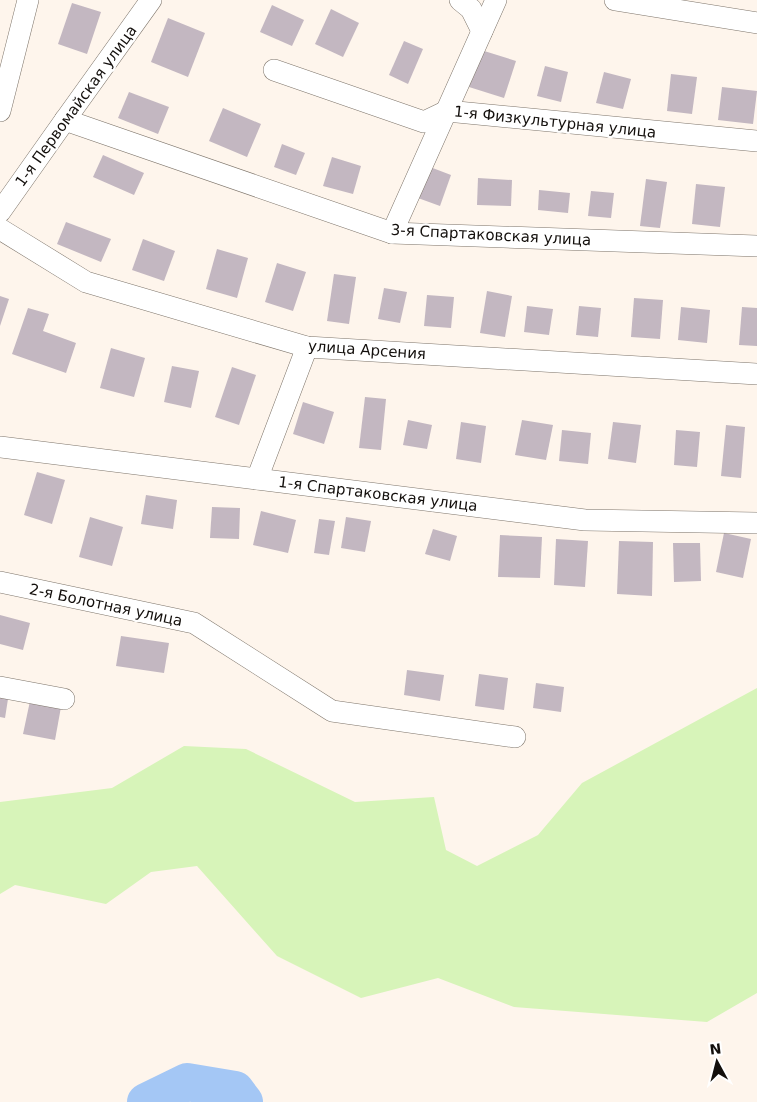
<svg xmlns="http://www.w3.org/2000/svg" width="757" height="1102" viewBox="0 0 757 1102" font-family="'DejaVu Sans',sans-serif">
<style>
.green{fill:#d7f4b9}
.lines{fill:none;stroke-linecap:round;stroke-linejoin:round}
.river{stroke:#a4c7f5;stroke-width:38}
.building{fill:#c3b7c1}
.minor-casing{stroke:#7e756b;stroke-width:22}
.minor{stroke:#fff;stroke-width:21}
.labels{text-anchor:middle;dominant-baseline:central;stroke-width:4.5;stroke-linejoin:round;paint-order:stroke}
.street-label{font-size:15px;fill:#130f0c;stroke:#fff}
</style>
<rect width="100%" height="100%" fill="#fef5ec"/>
<polygon class="green" points="757,688 757,993 707,1022 514,1007 438,978 361,998 277,956 197,866 151,872 106,904 15,885 0,894 0,802 112,788 184,746 246,749 355,802 434,797 446,850 477,866 538,835 582,783"/>
<g class="lines">
<polyline class="river" points="146,1102 187,1082 235,1090 244,1102"/>
</g>
<g class="building">
<polygon points="72,3 101,12 87,54 58,44"/>
<polygon points="272,5 304,20 292,46 260,32"/>
<polygon points="331,9 359,23 343,57 315,44"/>
<polygon points="168,18 205,33 188,77 151,62"/>
<polygon points="404,41 423,49 408,84 389,75"/>
<polygon points="481,50 516,61 504,98 469,87"/>
<polygon points="545,66 568,72 561,102 537,96"/>
<polygon points="604,72 631,79 623,109 596,103"/>
<polygon points="671,74 697,77 692,114 667,111"/>
<polygon points="722,87 757,91 753,124 718,120"/>
<polygon points="129,92 169,107 158,134 118,118"/>
<polygon points="223,108 261,124 247,157 209,141"/>
<polygon points="282,144 305,153 296,175 274,167"/>
<polygon points="103,155 144,173 134,195 93,177"/>
<polygon points="332,157 361,166 353,194 323,186"/>
<polygon points="430,167 451,175 440,206 418,198"/>
<polygon points="478,178 512,180 511,206 477,205"/>
<polygon points="646,179 667,182 660,228 640,226"/>
<polygon points="696,184 725,187 720,227 692,224"/>
<polygon points="539,190 570,193 568,213 538,210"/>
<polygon points="591,191 614,193 611,218 588,216"/>
<polygon points="66,222 111,239 101,262 57,244"/>
<polygon points="143,239 175,251 164,281 132,270"/>
<polygon points="217,249 248,258 237,298 206,289"/>
<polygon points="277,263 306,272 293,311 265,302"/>
<polygon points="334,274 356,277 349,324 327,321"/>
<polygon points="384,288 407,292 400,323 378,319"/>
<polygon points="487,291 512,296 505,337 480,333"/>
<polygon points="427,295 454,297 451,328 424,326"/>
<polygon points="0,296 9,299 0,326"/>
<polygon points="634,298 663,300 660,339 631,337"/>
<polygon points="527,306 553,309 549,335 524,332"/>
<polygon points="579,306 601,308 598,337 576,335"/>
<polygon points="681,307 710,310 707,343 678,340"/>
<polygon points="742,307 757,308 757,346 739,345"/>
<polygon points="28,308 49,314 43,331 76,343 66,373 12,354"/>
<polygon points="111,348 145,358 134,397 100,388"/>
<polygon points="172,366 199,371 191,408 164,402"/>
<polygon points="232,367 256,375 239,425 215,417"/>
<polygon points="365,397 386,399 381,450 359,448"/>
<polygon points="303,402 334,412 324,444 293,434"/>
<polygon points="408,420 432,425 427,449 403,445"/>
<polygon points="522,420 553,425 546,460 515,455"/>
<polygon points="461,422 486,426 481,463 456,459"/>
<polygon points="613,422 641,425 636,463 608,459"/>
<polygon points="726,425 745,427 741,478 721,476"/>
<polygon points="562,430 591,433 588,464 559,461"/>
<polygon points="676,430 700,432 697,467 674,465"/>
<polygon points="37,472 65,480 52,524 24,515"/>
<polygon points="146,495 177,500 173,529 141,524"/>
<polygon points="212,507 240,508 239,539 210,538"/>
<polygon points="261,511 296,520 288,553 253,545"/>
<polygon points="90,517 123,527 112,566 79,557"/>
<polygon points="346,517 371,521 365,552 341,548"/>
<polygon points="319,519 335,521 329,555 314,553"/>
<polygon points="433,529 457,536 450,561 425,554"/>
<polygon points="724,533 751,539 743,578 716,572"/>
<polygon points="500,535 542,537 540,578 498,577"/>
<polygon points="556,539 588,541 585,587 554,585"/>
<polygon points="619,541 653,542 652,596 617,594"/>
<polygon points="673,543 700,543 701,581 674,582"/>
<polygon points="0,615 30,623 23,650 0,644"/>
<polygon points="121,636 169,643 164,673 116,666"/>
<polygon points="407,670 444,675 440,701 404,695"/>
<polygon points="479,674 508,678 504,710 475,706"/>
<polygon points="536,683 564,687 561,712 533,708"/>
<polygon points="0,697 8,699 5,718 0,717"/>
<polygon points="30,701 61,707 55,740 23,734"/>
</g>
<g class="lines">
<defs>
<g id="minor">
<polyline points="460,0 471,9 482,31"/>
<polyline points="615,0 757,23"/>
<polyline points="274,70 424,122 447,111 757,141"/>
<polyline points="0,111 28,0"/>
<polyline points="65,120 392,233 757,246"/>
<polyline points="0,212 65,120 151,0"/>
<polyline points="0,229 86,282 307,347 757,374"/>
<polyline points="392,233 496,0"/>
<polyline points="0,447 585,520 757,523"/>
<polyline points="257,479 307,347"/>
<polyline points="0,582 194,623 332,711 515,737"/>
<polyline points="0,687 64,699"/>
</g>
</defs>
<use href="#minor" class="minor-casing"/>
<use href="#minor" class="minor"/>
</g>
<g class="labels">
<g class="street-label">
<text transform="translate(76 106) rotate(-54)">1-я Первомайская улица</text>
<text transform="translate(555 122) rotate(6)">1-я Физкультурная улица</text>
<text transform="translate(491 235) rotate(3)">3-я Спартаковская улица</text>
<text transform="translate(367 350) rotate(4)">улица Арсения</text>
<text transform="translate(378 494) rotate(7)">1-я Спартаковская улица</text>
<text transform="translate(106 605) rotate(12)">2-я Болотная улица</text>
</g>
</g>
<g transform="translate(717 1062) rotate(353)" stroke="#ffffff" stroke-width="4" paint-order="stroke">
<path d="M0-4L9 19L0 12L-9 19Z" fill="#130f0c"/>
<text y="-8" font-size="14" font-weight="bold" text-anchor="middle" fill="#130f0c">N</text>
</g>
</svg>
